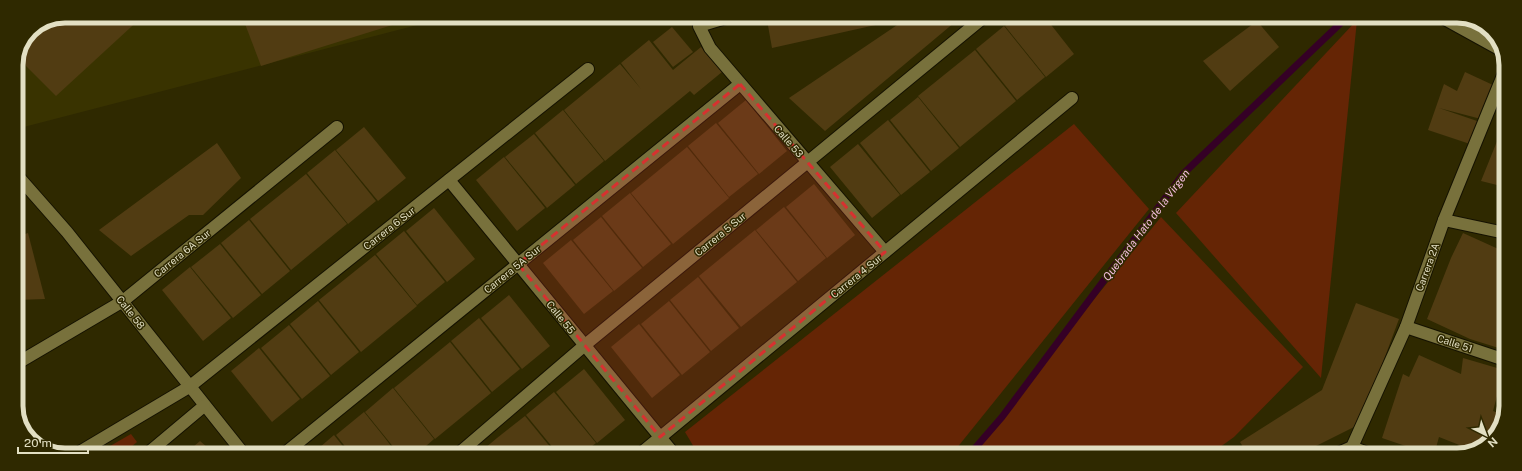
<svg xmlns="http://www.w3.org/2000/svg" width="1522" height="471" viewBox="0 0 1522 471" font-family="'Public Sans',sans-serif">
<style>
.built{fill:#393300}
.green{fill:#652505}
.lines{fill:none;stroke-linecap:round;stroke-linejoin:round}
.stream{stroke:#350026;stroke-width:7}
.building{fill:#513c12}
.street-casing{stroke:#151200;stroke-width:14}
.street{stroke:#78713c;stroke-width:12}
.marked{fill:#d73130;fill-opacity:0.2;stroke:#d73130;stroke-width:3;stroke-dasharray:8 5;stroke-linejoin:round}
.labels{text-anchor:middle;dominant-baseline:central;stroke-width:3;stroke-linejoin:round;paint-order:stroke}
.street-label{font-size:10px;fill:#e2dfc3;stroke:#2f2900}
.water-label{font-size:11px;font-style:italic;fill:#f4bdde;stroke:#2f2900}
.rim{fill:none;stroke:#e2dfc3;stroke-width:5}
</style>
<rect width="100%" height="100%" fill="#2f2900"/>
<polygon class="built" points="66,16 452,16 16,129 16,65 31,30"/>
<g class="green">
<polygon points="1357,20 1321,378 1176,213"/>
<polygon points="1074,124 1149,209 952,454 698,454 685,432"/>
<polygon points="1161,217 1303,367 1234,437 1209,455 968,454"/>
<polygon points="131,434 137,442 124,453 98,453"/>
</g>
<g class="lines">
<polyline class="stream" points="970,454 1002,417 1184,173 1346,18"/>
</g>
<g class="building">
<polygon points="66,16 143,16 56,96 19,59 31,30"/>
<polygon points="242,16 418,16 418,17 261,66"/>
<polygon points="777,17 906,17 907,18 772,48 767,20"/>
<polygon points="909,17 961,17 825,131 789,98"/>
<polygon points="1016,17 1045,17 1074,54 1046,77 1005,26"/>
<polygon points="1257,21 1279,47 1230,91 1203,61"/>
<polygon points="1004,26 1045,77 1017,100 976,49"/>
<polygon points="672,27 693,52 673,67 653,42"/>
<polygon points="649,40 673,70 701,47 722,72 694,95 690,91 605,161 564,110 620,64 641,89 621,63"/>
<polygon points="975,50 1016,101 960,147 918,96"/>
<polygon points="1465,72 1493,85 1481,119 1439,108 1480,122 1470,144 1428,130 1444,84 1457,91"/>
<polygon points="918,97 959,148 931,171 890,120"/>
<polygon points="746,100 787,151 759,174 718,123"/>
<polygon points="563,110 604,161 576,184 535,133"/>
<polygon points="1506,119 1505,172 1505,187 1481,181"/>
<polygon points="888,120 930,172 901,195 860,143"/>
<polygon points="716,123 758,174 729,197 688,146"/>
<polygon points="364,127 406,178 378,201 336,150"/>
<polygon points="534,134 575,185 547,208 505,157"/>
<polygon points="217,143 241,178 203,215 189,215 131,256 99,230"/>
<polygon points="858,144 900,195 872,218 830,167"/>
<polygon points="687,147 729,198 673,244 631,193"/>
<polygon points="335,150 376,201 348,224 307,173"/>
<polygon points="504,157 545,208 517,231 476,180"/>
<polygon points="306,174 347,224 291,270 250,219"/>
<polygon points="814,184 855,235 827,258 786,207"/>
<polygon points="630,193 671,244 643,267 602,216"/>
<polygon points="784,207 826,258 798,281 756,230"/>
<polygon points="434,208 475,259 447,282 406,231"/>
<polygon points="601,217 642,268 614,291 573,240"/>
<polygon points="249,220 290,271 262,294 221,243"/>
<polygon points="755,230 797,282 741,327 699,276"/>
<polygon points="404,231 445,282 417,305 376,254"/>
<polygon points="28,233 45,299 16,300 16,237"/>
<polygon points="1463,233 1505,252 1505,268 1500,277 1497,295 1505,274 1505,299 1497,295 1505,300 1505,350 1470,339 1427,319 1451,258"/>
<polygon points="571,240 613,291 584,314 543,263"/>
<polygon points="220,244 261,295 233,318 191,267"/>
<polygon points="375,255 417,306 361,352 319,300"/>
<polygon points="190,267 231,318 203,341 162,290"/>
<polygon points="698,277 739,328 711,351 670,300"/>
<polygon points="509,295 550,346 522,369 481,318"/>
<polygon points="318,301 359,352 331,375 290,324"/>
<polygon points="669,301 710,352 682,375 641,324"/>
<polygon points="1356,303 1399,319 1360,424 1298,455 1248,455 1240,442 1322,390"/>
<polygon points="479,318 520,369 492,392 451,341"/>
<polygon points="639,324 680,375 652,398 611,347"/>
<polygon points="289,325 330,376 302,399 261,348"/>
<polygon points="450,342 491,393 435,439 394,388"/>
<polygon points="259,348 300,399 272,422 231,371"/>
<polygon points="1419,355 1461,374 1463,358 1504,370 1493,411 1504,415 1504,419 1486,445 1472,450 1439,437 1434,455 1432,455 1382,438 1403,374 1409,377"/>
<polygon points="584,369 625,420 597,443 556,392"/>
<polygon points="393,388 434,439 417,454 399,454 365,412"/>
<polygon points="554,392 596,443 582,454 558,454 526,415"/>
<polygon points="364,412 385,438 397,454 351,454 336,435"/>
<polygon points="525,416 556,454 478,454 497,438"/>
<polygon points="334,435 349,454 312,454"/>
<polygon points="200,441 214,453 186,453"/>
</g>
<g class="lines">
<defs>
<g id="street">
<polyline points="729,17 699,26 710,48 885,252"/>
<polyline points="1443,18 1501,50"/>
<polyline points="16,174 67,232 243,453"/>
<polyline points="449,180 674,454"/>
<polyline points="1444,220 1505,233"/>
<polyline points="1406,327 1505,360"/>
<polyline points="16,364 123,301 337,127"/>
<polyline points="1352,447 1373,455"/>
<polyline points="78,453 189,387 588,69"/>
<polyline points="148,453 204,406"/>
<polyline points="284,454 740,84"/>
<polyline points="458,454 585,345 984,17"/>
<polyline points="640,454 1072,98"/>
<polyline points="1334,455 1352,447 1406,327 1444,220 1506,68"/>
</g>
</defs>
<use href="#street" class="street-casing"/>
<use href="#street" class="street"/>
</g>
<path class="marked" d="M740,84L885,252L660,437L518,264Z"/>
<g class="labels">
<g class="street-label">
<text transform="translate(789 141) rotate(49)">Calle 53</text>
<text transform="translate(389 228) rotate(-38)">Carrera 6 Sur</text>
<text transform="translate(720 234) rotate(-39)">Carrera 5 Sur</text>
<text transform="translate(182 253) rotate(-39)">Carrera 6A Sur</text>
<text transform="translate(1427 267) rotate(-70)">Carrera 2A</text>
<text transform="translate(512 269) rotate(-39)">Carrera 5A Sur</text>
<text transform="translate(856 276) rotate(-39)">Carrera 4 Sur</text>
<text transform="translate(131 312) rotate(52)">Calle 58</text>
<text transform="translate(561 317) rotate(51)">Calle 55</text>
<text transform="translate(1455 343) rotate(18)">Calle 51</text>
</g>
<g class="water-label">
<text transform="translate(1146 225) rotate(-53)">Quebrada Hato de la Virgen</text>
</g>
</g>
<path d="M0 0H1522V471H0ZM65 23H1457A42 42 0 0 1 1499 65V406A42 42 0 0 1 1457 448H65A42 42 0 0 1 23 406V65A42 42 0 0 1 65 23Z" fill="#2f2900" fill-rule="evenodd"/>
<path class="rim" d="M65 23H1457A42 42 0 0 1 1499 65V406A42 42 0 0 1 1457 448H65A42 42 0 0 1 23 406V65A42 42 0 0 1 65 23Z"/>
<g transform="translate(1486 435) rotate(138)" stroke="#2f2900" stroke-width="3" paint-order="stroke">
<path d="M0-3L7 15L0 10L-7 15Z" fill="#e2dfc3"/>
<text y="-6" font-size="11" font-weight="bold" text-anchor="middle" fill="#e2dfc3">N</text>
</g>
<path d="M18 447v6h70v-6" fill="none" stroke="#e2dfc3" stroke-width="2"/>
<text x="24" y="447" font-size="12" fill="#e2dfc3" stroke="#2f2900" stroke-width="3" paint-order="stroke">20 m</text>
</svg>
